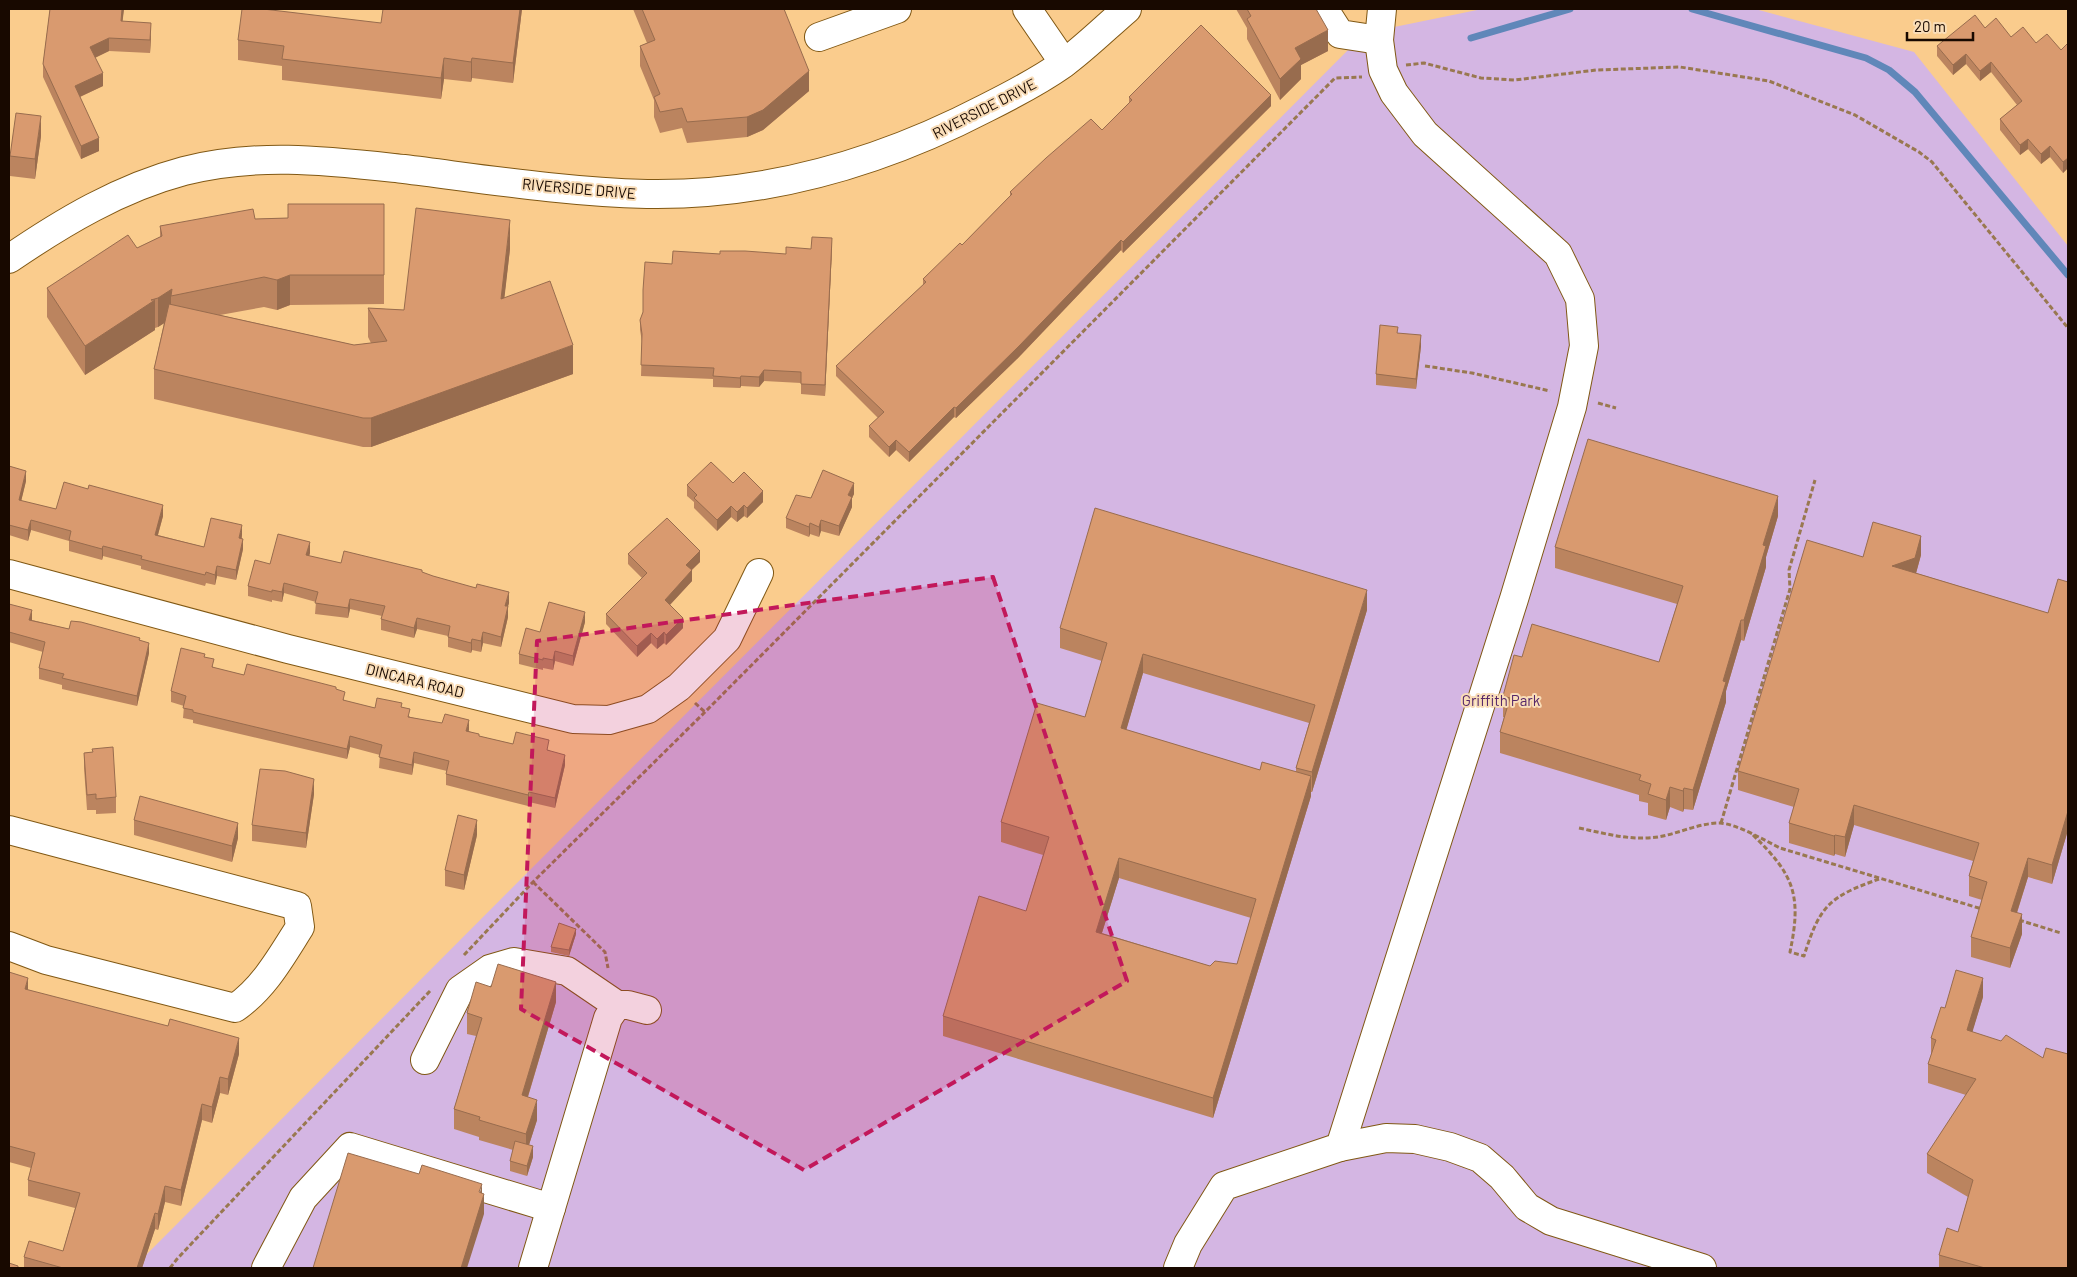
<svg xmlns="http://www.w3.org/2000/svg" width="2077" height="1277" viewBox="0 0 2077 1277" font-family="Barlow,sans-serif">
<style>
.green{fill:#d4b6e3}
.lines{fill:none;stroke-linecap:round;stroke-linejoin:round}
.stream{stroke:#6087b9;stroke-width:7}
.minor-casing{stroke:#805814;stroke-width:30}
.major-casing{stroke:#805814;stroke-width:30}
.path{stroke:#997850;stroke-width:3;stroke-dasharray:5 2.5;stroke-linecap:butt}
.minor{stroke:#fff;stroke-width:28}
.major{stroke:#fff;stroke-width:28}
.wall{fill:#bb845f;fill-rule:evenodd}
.shaded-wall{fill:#986c4e}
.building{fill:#d99a6f;stroke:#986c4e;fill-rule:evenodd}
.marked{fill:#c2185b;fill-opacity:0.2;stroke:#c2185b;stroke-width:4;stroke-dasharray:10 6;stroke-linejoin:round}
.labels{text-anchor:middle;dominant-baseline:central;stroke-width:4;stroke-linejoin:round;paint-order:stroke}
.street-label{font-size:15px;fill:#180900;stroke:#f9ddb8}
.park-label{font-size:15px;fill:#562769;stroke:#f9ddb8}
</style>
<rect width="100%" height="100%" fill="#facc8d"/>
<polygon class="green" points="1482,9 1755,9 1914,52 2068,246 2068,1268 133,1268 1365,33"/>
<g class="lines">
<g class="stream">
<polyline points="1692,9 1866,58 1889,70 1915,92 2068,275"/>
<polyline points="1471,38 1570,9"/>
</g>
<defs>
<g id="minor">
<polyline points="1027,9 1064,63"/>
<polyline points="1324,9 1340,34 1379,40"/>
<polyline points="819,37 897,9"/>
<polyline points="9,574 288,649 573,719 609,720 648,709 679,687 727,639 759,573"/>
<path d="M9,830L297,906L300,927C281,957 264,988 235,1008L46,960L9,946"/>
<polyline points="425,1060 460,990 490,969 514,962 567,971 617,1005"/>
<polyline points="1340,1147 1386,1138 1415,1139 1450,1147 1480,1158 1502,1177 1527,1207 1551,1221 1702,1268"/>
<polyline points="266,1268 303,1198 350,1147 551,1208"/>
<polyline points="533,1268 608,1018 617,1005 628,1005 647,1010"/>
<polyline points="1178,1268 1188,1244 1224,1186 1340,1147 1514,599 1572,407 1584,346 1580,299 1558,254 1425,134 1394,93 1383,70 1379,40 1382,9"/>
</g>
<path id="major" d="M9,259C63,222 120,188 184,171C258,152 329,161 404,169C484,179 566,192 647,194C768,196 880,163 986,108C1012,95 1039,81 1063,64C1086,47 1106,27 1127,9"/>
</defs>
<use href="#minor" class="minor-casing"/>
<use href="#major" class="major-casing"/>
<g class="path">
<polyline points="1406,65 1424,63 1481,78 1515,80 1596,70 1680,67 1769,81 1855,115 1919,152 1932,162 2068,328"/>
<polyline points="1425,366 1472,373 1550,391"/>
<polyline points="1598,403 1616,408"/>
<polyline points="695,703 705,712"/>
<polyline points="1721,823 1790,589 1789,570 1815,480"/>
<path d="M1579,828C1607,834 1635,842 1663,836C1682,832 1700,823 1720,823C1737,824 1764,840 1780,848L1982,909"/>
<path d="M1753,835C1794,875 1802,895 1790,952L1804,956C1820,905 1829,897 1879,879"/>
<polyline points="533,882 605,952 608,968"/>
<polyline points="2019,920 2061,933"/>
<polyline points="464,955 533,882 705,712 1335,78 1362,77"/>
<polyline points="170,1268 177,1259 430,991"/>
</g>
<use href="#minor" class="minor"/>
<use href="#major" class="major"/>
</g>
<g class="wall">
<polygon points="50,9 124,9 122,21 151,36 150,53 109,51 95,58 103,86 80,97 99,151 81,159 43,77 43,64"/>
<polygon points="522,9 513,83 472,78 471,82 444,79 441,99 282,80 282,66 238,60 238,40 381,23"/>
<polygon points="633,9 784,9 809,91 763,130 747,137 687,143 682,128 660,133 654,117 654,100 640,66 640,46 647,43"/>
<polygon points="1236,9 1316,9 1328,51 1301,65 1301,79 1280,100 1247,39 1247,28"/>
<polygon points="1985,28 2011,37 2061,50 2068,43 2068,168 2063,173 2050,157 2041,164 2028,149 2020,155 2000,130 2000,119 2017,105 1991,72 1980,81 1966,64 1953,75 1937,56 1937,46"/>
<polygon points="1129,97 1271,106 1123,253 1121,250 1019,357 956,418 954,417 909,462 896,450 889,457 869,437 869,426 878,418 836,376 836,366 923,285 923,279 962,245 1010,196 1010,192 1102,130 1129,103"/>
<polygon points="41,136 35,179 10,176 10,156"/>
<polygon points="384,204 384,304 290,305 277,310 264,307 220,315 354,345 371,343 368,337 368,308 404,310 510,249 504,298 573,374 371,447 363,447 154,399 154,369 164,323 158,327 155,328 155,330 85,375 47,317 47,288 137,248 160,237 160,226 255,219 288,218"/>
<polygon points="832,248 825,396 801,394 801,383 764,381 759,387 741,386 740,388 713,387 713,379 641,376 642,342 640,330 640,320 643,313 643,290 672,264 720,254 786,254 811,249"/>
<polygon points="1398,333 1421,346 1416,389 1376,385 1376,374"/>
<polygon points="9,466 26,481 21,501 56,509 163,516 158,535 204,547 242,535 242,538 243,549 236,580 217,576 215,585 206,583 205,586 141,569 141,566 103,556 102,560 69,551 69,541 31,530 28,541 9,535"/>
<polygon points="733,483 763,502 747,518 744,516 737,522 731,517 717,531 694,508 694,502 687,496 687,485"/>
<polygon points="854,494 852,498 852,507 839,536 821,531 819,537 810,534 809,537 786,528 786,518 811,498"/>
<polygon points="1778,516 1766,557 1766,567 1744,641 1741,640 1726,691 1726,702 1693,810 1684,809 1683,812 1670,807 1666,820 1648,815 1648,803 1639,801 1639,795 1500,753 1500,732 1504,717 1503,717 1503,696 1522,657 1659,662 1677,604 1555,568 1555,547"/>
<polygon points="310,553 309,556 341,563 422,573 509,603 508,606 508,617 501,647 483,643 481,652 472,650 471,653 448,647 448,636 417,629 414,638 381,630 381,619 382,616 350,609 348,618 315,614 316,602 284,593 282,602 272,600 272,602 248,596 248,586 270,564"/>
<polygon points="628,554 700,562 692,570 692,581 670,605 683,628 666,645 664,643 657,649 651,643 637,657 606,624 606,614 642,578 628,564"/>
<polygon points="1921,555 1916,573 2048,613 2068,582 2068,830 2052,884 2028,877 2017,913 2022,934 2010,968 1971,957 1971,937 1982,900 1969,896 1969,876 1973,861 1854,825 1845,857 1835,854 1834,856 1789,843 1789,823 1794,807 1738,790 1738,771 1863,557"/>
<polygon points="9,604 32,620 69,629 140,641 149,653 137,706 62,689 62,685 39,679 39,668 43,652 9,642 9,644"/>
<path d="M1367,610L1312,792H1311V796L1213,1118L943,1036V1016L1026,911L1043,855L1001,842V822L1085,717L1102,661L1060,648V628ZM1143,673L1309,723L1296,768V772L1260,770L1126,730ZM1119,878L1251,918L1237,964L1210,966L1102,933Z"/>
<polygon points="585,622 573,666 555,661 553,670 543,668 543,670 519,664 519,654 540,632"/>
<polygon points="205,657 214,668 244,675 336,689 345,701 375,708 402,707 410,717 469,731 479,736 513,744 549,750 565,765 555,808 529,802 528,806 446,785 446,774 447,771 414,763 412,775 379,768 380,755 350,747 347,759 193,723 193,720 183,718 184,706 171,702 171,691"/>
<polygon points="92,752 116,797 116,813 96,814 96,810 87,810 84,768 84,753"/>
<polygon points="314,794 306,848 252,841 252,825"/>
<polygon points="134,820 238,838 232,862 134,835"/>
<polygon points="477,835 464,890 445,886 445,870"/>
<polygon points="576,934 569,956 551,952 551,947"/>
<polygon points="9,972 28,990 239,1054 228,1095 220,1093 212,1123 202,1120 181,1206 165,1202 158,1230 155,1229 142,1268 24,1268 24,1257 63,1251 75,1208 28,1196 28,1180 31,1168 9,1162"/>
<polygon points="491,987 556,1002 528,1097 537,1120 529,1145 533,1157 527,1176 510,1171 510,1161 513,1150 479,1140 479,1137 454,1129 454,1109 476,1036 467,1034 467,1013"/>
<polygon points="1983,997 1972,1032 2068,1268 1939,1268 1939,1255 1958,1232 1968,1197 1927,1173 1927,1154 1966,1095 1928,1083 1928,1064 1931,1057 1931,1038 1945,1008"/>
</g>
<g class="shaded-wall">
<polygon points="122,9 124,9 121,35 121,21"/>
<polygon points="520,9 522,9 513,83 513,63"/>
<polygon points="151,23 151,36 150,53 150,40"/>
<polygon points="1328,30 1328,51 1301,65 1301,79 1280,100 1280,79 1295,48"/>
<polygon points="109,38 109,51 90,60 90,47"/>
<polygon points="1966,54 1966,64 1953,75 1953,65"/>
<polygon points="444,58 444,79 441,99 441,78"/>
<polygon points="472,58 472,78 471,82 471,62"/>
<polygon points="1991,62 1991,72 1980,81 1980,71"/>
<polygon points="809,71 809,91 763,130 747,137 747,117"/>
<polygon points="103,73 103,86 75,99 75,86"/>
<polygon points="1271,95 1271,106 1123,253 1123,242"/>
<polygon points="41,116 41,136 35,179 35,159"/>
<polygon points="99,138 99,151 81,159 81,146"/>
<polygon points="2028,139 2028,149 2020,155 2020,145"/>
<polygon points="2050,146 2050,157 2041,164 2041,154"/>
<polygon points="2068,158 2068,168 2063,173 2063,162"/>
<polygon points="510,220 510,249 501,328 501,299"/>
<polygon points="832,238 832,248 825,396 825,385"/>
<polygon points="1121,240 1121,250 1019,357 956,418 956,408"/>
<polygon points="290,275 290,305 277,310 277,280"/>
<polygon points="172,289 171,296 171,319 158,327 158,298"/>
<polygon points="155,300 155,330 85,375 85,346"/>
<polygon points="1421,335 1421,346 1416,389 1416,379"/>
<polygon points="573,345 573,374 371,447 371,418"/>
<polygon points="764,370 764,381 759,387 759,377"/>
<polygon points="741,376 741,386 740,388 740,378"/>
<polygon points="954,407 954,417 909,462 909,452"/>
<polygon points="896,440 896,450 889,457 889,447"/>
<polygon points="26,471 26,481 19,510 19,500"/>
<polygon points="854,483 854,494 852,498 852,507 839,536 839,526 848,495"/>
<polygon points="763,491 763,502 747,518 747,508"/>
<polygon points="1778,496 1778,516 1766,557 1766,567 1744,641 1744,620 1763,545"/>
<polygon points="163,505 163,516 155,545 155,535"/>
<polygon points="744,505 744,516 737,522 737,512"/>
<polygon points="731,506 731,517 717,531 717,520"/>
<polygon points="31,520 31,530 28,541 28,530"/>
<polygon points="821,520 821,531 819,537 819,527"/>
<polygon points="810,523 810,534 809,537 809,527"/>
<polygon points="242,525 242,535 239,548 239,538"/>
<polygon points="1921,536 1921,555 1915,577 1892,566"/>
<polygon points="243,539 243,549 236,580 236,570"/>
<polygon points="310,542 310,553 306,566 306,555"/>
<polygon points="103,546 103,556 102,560 102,549"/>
<polygon points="700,551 700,562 686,575 686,565"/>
<polygon points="217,566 217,576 215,585 215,575"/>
<polygon points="692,570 692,581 665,610 665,600"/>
<polygon points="284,583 284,593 282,602 282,592"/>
<polygon points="1367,590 1367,610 1312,792 1312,772"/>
<polygon points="509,592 509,603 505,616 505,606"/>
<polygon points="350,599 350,609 348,618 348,608"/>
<polygon points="508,606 508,617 501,647 501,637"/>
<polygon points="32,610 32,621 29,620"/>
<polygon points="585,612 585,622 573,666 573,656"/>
<polygon points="417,618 417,629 414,638 414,628"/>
<polygon points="683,618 683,628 666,645 666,635"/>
<polygon points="1741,620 1741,640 1726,691 1726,702 1693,810 1693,790 1723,681"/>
<polygon points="483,632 483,643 481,652 481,641"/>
<polygon points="664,632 664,643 657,649 657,639"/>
<polygon points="651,633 651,643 637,657 637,646"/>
<polygon points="472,639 472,650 471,653 471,643"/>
<polygon points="149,643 149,653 137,706 137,696"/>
<polygon points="555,651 555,661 553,670 553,660"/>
<polygon points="1143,654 1143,673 1121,748 1121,728"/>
<polygon points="469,720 469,730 466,741 466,731"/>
<polygon points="350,736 350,747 347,759 347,749"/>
<polygon points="414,752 414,763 412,775 412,765"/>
<polygon points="565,755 565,765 555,808 555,798"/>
<polygon points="1311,776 1311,796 1213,1118 1213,1098"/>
<polygon points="314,779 314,794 306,848 306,833"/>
<polygon points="1670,787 1670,807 1666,820 1666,800"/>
<polygon points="1684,788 1684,809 1683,812 1683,791"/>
<polygon points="529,792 529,802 528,806 528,795"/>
<polygon points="1854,805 1854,825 1845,857 1845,837"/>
<polygon points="2068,811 2068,830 2052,884 2052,865"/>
<polygon points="477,820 477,835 464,890 464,875"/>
<polygon points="238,823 238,838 232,862 232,846"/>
<polygon points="1835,835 1835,854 1834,856 1834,836"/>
<polygon points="1119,858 1119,878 1096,952 1096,932"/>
<polygon points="2028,858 2028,877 2011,931 2011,911"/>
<polygon points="2022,914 2022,934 2010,968 2010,948"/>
<polygon points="576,929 576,934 569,956 569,950"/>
<polygon points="28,978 28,994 25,989"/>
<polygon points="1983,978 1983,997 1967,1050 1967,1030"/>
<polygon points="556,982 556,1002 522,1116 522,1095"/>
<polygon points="239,1038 239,1054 228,1095 228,1079"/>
<polygon points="220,1077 220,1093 212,1123 212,1107"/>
<polygon points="537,1100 537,1120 526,1154 526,1134"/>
<polygon points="202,1104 202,1120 181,1206 181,1190"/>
<polygon points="533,1146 533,1157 527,1176 527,1166"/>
<polygon points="482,1184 482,1200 484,1194 484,1214 467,1268 461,1268"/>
<polygon points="165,1186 165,1202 158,1230 158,1214"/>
<polygon points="155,1213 155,1229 142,1268 137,1268"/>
</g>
<g class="building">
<polygon points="50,9 122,9 121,21 151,23 150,40 109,38 90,47 103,73 75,86 99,138 81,146 43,64"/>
<polygon points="242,9 263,9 381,23 383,9 520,9 513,63 472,58 471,62 444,58 441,78 282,59 284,46 238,40"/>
<polygon points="642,9 784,9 809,71 763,110 747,117 687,122 682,108 660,112 654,97 660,94 640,46 655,40"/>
<polygon points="1247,9 1316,9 1328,30 1295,48 1301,59 1280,79 1247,19 1251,16"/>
<polygon points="1975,15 1985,28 1996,18 2011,37 2023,27 2036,43 2047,34 2061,50 2068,43 2068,158 2063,162 2050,146 2041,154 2028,139 2020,145 2000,119 2022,101 1991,62 1980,71 1966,54 1953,65 1937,46"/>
<polygon points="1201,25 1271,95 1123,242 1121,240 1019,346 956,408 954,407 909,452 896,440 889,447 869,426 884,412 836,366 926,282 923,279 960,243 962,245 1012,194 1010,192 1046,158 1091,119 1102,130 1132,100 1129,97"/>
<polygon points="16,113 41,116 35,159 10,156"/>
<polygon points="288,204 384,204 384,275 290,275 277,280 264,277 171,296 172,289 158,298 151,300 155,300 85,346 47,288 128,235 137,248 162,236 160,226 253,209 255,219 288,218"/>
<polygon points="416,208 510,220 501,299 550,281 573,345 371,418 363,418 154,369 169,304 354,345 387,341 368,308 404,310"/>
<polygon points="812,237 832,238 825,385 801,384 801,372 764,370 759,377 741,376 740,378 713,376 714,368 641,365 642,334 640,320 643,312 643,290 645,262 672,264 673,251 720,254 720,251 745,251 786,254 786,247 811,249"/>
<polygon points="1380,325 1398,327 1397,333 1421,335 1416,379 1376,374"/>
<polygon points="1588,439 1778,496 1763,545 1766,546 1744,620 1741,620 1723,681 1726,682 1693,790 1684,788 1683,791 1670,787 1666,800 1648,794 1651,784 1639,780 1641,775 1500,732 1510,698 1503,696 1514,655 1522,657 1532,624 1659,662 1683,586 1555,547"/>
<polygon points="711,462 733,483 744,472 763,491 747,508 744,505 737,512 731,506 717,520 694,498 697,495 687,485"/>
<polygon points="9,466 26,471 19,500 56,509 64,482 88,489 89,485 163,505 155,535 204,547 211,518 242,525 239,538 243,539 236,570 217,566 215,575 206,572 205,575 141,559 142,556 103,546 102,549 69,540 71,531 31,520 28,530 9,525"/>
<polygon points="823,470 854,483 848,495 852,497 839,526 821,520 819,527 810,523 809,527 786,518 796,495 811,498"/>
<path d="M1095,508L1367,590L1312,772L1296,768L1315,705L1143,654L1121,728L1260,770L1262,762L1311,776L1213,1098L943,1016L979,896L1026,911L1049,837L1001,822L1037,703L1085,717L1107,643L1060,628ZM1119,858L1256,899L1237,964L1215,961L1210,966L1096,932Z"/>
<polygon points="667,518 700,551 686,565 692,570 665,600 683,618 666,635 664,632 657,639 651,633 637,646 606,614 647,573 628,554"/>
<polygon points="1873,522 1921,536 1915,558 1892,566 2048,613 2058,579 2068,582 2068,811 2052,865 2028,858 2011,911 2022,914 2010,948 1971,937 1987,882 1969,876 1979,843 1854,805 1845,837 1835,835 1834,836 1789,823 1799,789 1738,771 1807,540 1863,557"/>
<polygon points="278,534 310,542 306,555 341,563 344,551 422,570 422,572 433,576 476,588 477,584 509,592 505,606 508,606 501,637 483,632 481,641 472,639 471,643 448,637 450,626 417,618 414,628 381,619 385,606 350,599 348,608 315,603 318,592 284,583 282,592 272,590 272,592 248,586 255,560 270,564"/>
<polygon points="549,602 585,612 573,656 555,651 553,660 543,658 543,660 519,654 526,628 540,632"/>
<polygon points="9,604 32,610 29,620 69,629 71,621 81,622 140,638 139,640 149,643 137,696 62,678 64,674 39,668 45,642 9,632 9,634"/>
<polygon points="181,648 205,654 204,657 214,659 212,667 244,675 247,664 336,687 336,689 345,692 343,700 375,708 377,698 402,703 401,707 410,709 408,717 442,723 445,714 469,720 466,731 479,734 479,736 513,744 516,732 549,740 547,750 565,755 555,798 529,792 528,795 446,774 449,761 414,752 412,765 379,757 382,745 350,736 347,749 193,712 193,710 183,708 186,696 171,691"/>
<polygon points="113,747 116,797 96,799 96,794 87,795 84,753 93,752 92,749"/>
<polygon points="260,769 285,771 314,779 306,833 252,825"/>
<polygon points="140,796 238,823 232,846 134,820"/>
<polygon points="458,815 477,820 464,875 445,870"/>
<polygon points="559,923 576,929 569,950 551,947"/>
<polygon points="498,964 556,982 522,1095 537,1100 526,1134 479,1120 480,1117 454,1109 482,1018 467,1013 476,982 491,987"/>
<polygon points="1956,970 1983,978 1967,1030 2001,1041 2006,1035 2043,1058 2046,1048 2068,1054 2068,1268 1985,1268 1939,1255 1947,1228 1958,1232 1973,1180 1927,1154 1976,1079 1928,1064 1936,1040 1931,1038 1941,1007 1945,1008"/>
<polygon points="9,972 28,978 25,989 168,1026 170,1019 239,1038 228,1079 220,1077 212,1107 202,1104 181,1190 165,1186 158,1214 155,1213 137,1268 63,1268 24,1257 29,1241 63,1251 80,1193 28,1180 35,1153 9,1146"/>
<polygon points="515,1141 533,1146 527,1166 510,1161"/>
<polygon points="348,1153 419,1174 422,1165 482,1184 479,1192 484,1194 461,1268 313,1268"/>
<polygon points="9,1263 18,1266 18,1268 9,1268"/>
</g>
<path class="marked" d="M993,577L1127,981L804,1170L521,1009L537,641Z"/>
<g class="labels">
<g class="street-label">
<text transform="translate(984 108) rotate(-27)">RIVERSIDE DRIVE</text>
<text transform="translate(579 188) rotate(5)">RIVERSIDE DRIVE</text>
<text transform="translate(415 680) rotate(14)">DINCARA ROAD</text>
</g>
<g class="park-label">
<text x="1501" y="700">Griffith Park</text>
</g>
</g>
<rect width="2077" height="1277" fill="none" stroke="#180900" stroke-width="20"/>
<path d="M1907 32v8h66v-8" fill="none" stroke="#180900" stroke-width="2.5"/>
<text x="1914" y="32" font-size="15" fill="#180900" stroke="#f9ddb8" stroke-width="4" paint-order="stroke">20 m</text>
</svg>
